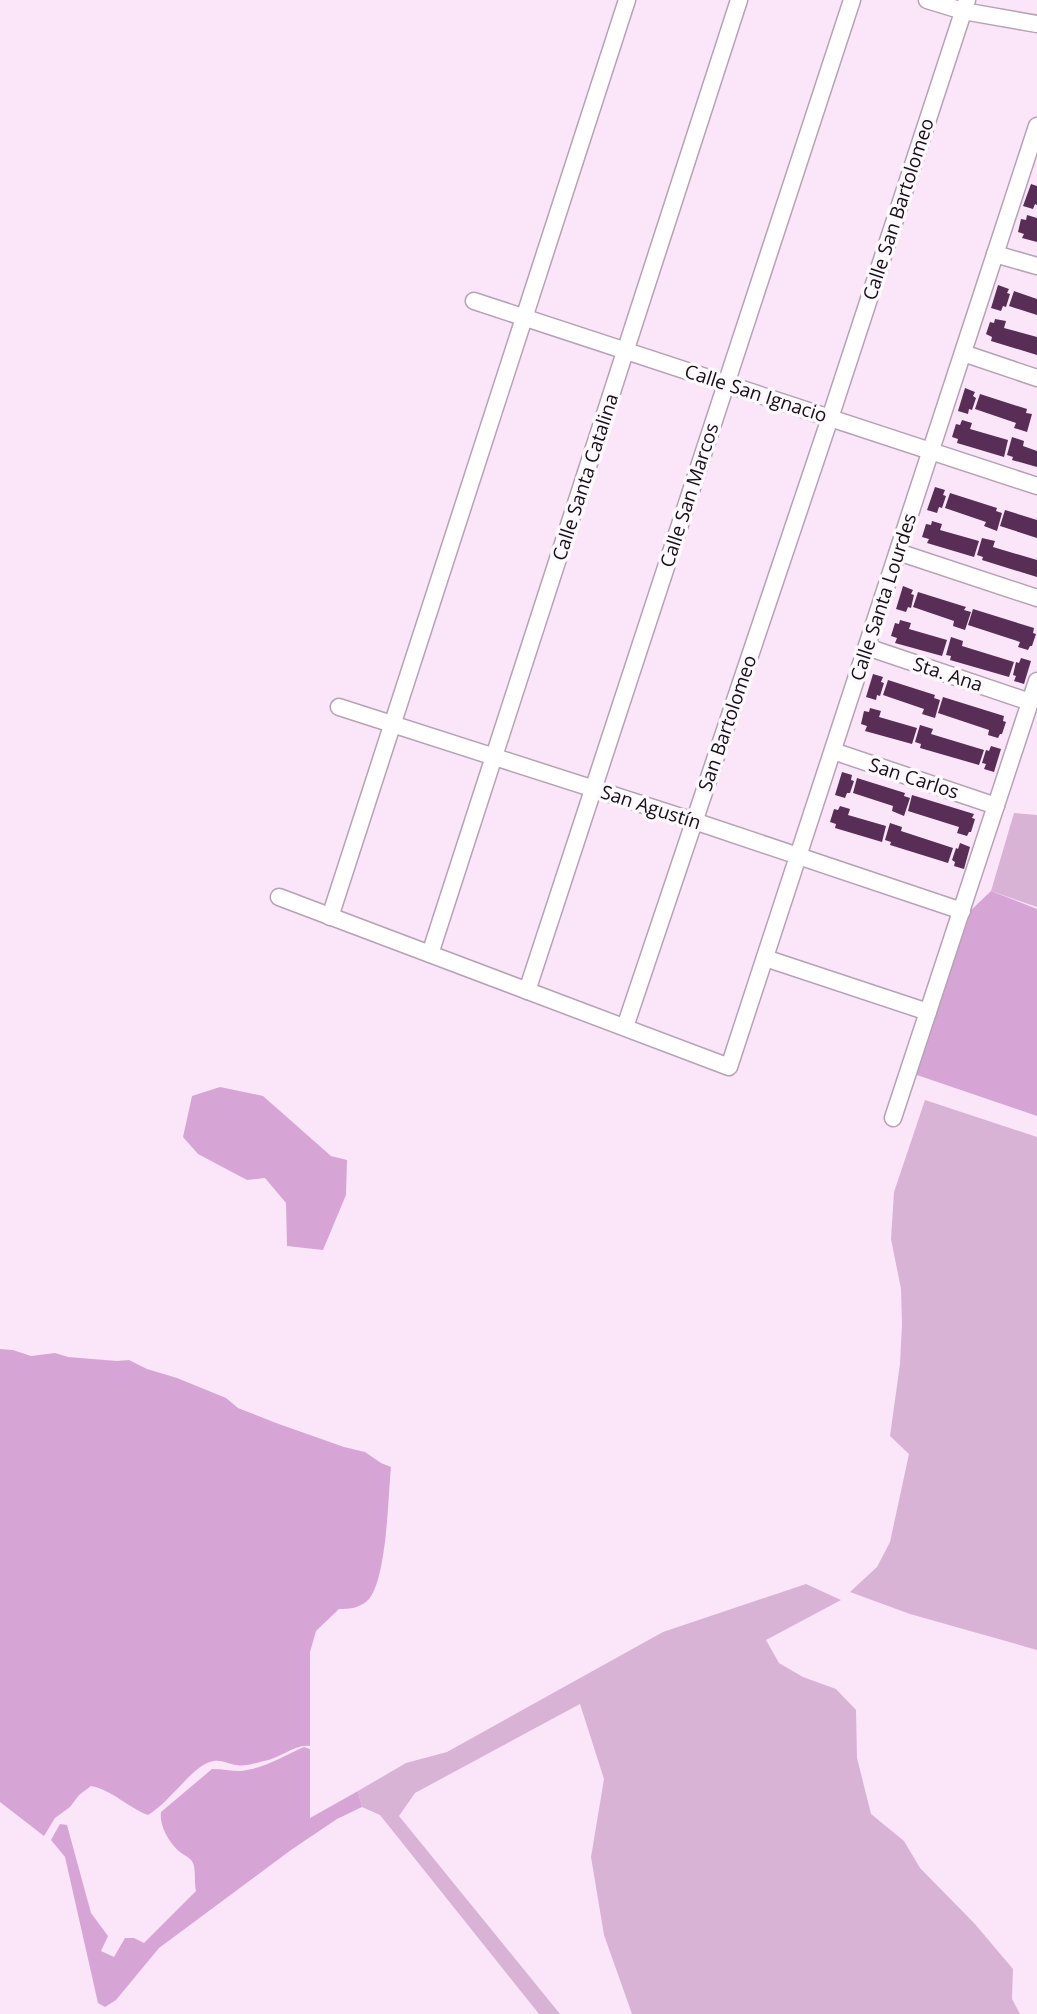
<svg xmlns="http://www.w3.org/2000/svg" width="1037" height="2014" viewBox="0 0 1037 2014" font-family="'Open Sans',sans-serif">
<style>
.green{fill:#d8b3d6}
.forest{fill:#d7a5d5}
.building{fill:#582e57}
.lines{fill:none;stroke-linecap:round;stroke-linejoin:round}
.minor-casing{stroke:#b7a2b5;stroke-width:19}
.minor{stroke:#fff;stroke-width:16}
.labels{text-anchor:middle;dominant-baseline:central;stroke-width:7;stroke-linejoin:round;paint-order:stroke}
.street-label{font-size:19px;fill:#160f16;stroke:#fdf9fd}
</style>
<rect width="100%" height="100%" fill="#fbe5f9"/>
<g class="green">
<polygon points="1014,813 1037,815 1037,907 991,891"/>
<polygon points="925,1100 1037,1137 1037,1650 910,1614 850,1592 877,1567 890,1542 909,1454 890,1436 900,1364 902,1324 901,1289 891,1239 894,1192"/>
<polygon points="806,1584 841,1600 766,1640 779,1663 803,1677 836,1689 856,1710 857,1758 871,1814 904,1841 920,1868 974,1923 1013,1969 1012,1999 1020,2014 632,2014 604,1935 591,1857 604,1779 580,1704 415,1793 399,1816 560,2014 539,2014 380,1815 362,1807 358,1791 406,1763 447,1752 663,1632"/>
</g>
<g class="forest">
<polygon points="991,891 1037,909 1037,1116 914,1074 968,913"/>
<polygon points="220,1087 263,1096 331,1156 347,1160 346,1195 323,1250 287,1246 286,1203 265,1178 247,1180 198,1154 183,1137 192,1096"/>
<path d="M0,1349L13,1350L31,1356L55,1353L68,1357L117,1361L129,1360L147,1369L177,1378L226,1398L238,1408L276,1423L344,1447L365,1452L381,1463L391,1467C388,1497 387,1577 369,1599C361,1608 350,1609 339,1609L316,1631L310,1652V1746C295,1744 279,1759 264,1761C256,1763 244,1767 237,1765C227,1764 221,1758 210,1762C192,1767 169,1803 148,1815C127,1807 114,1791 91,1786L79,1795L70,1807L55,1818L44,1836L0,1802Z"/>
<path d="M304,1747L310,1749V1818L358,1791L362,1807L337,1819L291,1850L159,1948L116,2000L105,2007L98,2003L65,1857L51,1840L60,1824L67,1825L91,1913L108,1936L101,1951L114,1957L125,1938H134L144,1943L196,1891C194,1882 196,1870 193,1863C190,1857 185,1856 180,1852C170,1844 159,1826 161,1812L212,1769C222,1769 231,1771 240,1771C264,1769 283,1756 304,1747Z"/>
</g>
<g class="building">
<polygon points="1031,184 1037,186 1037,205 1035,204 1033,209 1023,206"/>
<polygon points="1027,215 1037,218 1037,242 1022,238 1024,234 1018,232 1021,219 1026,220"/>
<polygon points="998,285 1009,289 1007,293 1010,294 1006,307 1003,306 1001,311 991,308"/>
<polygon points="1014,291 1037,299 1037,315 1009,306"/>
<polygon points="995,319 1006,321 1004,328 1037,337 1037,355 991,341 992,337 986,334 990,322 994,323"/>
<polygon points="965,388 975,392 973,396 976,398 972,410 969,409 968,414 958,411"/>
<polygon points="980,394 1027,409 1026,413 1032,414 1027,432 1014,428 1016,423 975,409"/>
<polygon points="962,420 972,423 970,429 1008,440 1004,457 957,443 958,439 952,437 956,424 960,425"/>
<polygon points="1012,437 1024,441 1023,446 1037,451 1037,467 1012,460 1013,457 1007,455"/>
<polygon points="935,487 945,490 943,495 946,496 942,508 939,507 937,513 927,510"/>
<polygon points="950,493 997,508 996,511 1002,513 997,531 984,526 986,522 945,508"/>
<polygon points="1005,510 1037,520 1037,538 1000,526"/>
<polygon points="932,521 942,524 940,530 979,541 974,557 927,543 929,539 922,537 926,524 931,525"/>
<polygon points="982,538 995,541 993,547 1037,560 1037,577 982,560 983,557 977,555"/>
<polygon points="903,586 913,590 911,594 914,595 911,608 908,607 906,612 896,609"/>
<polygon points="918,592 966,607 964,610 971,612 965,630 953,626 954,621 913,607"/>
<polygon points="973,609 1034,628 1033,633 1036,634 1032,646 1030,646 1028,650 1018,647 1020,642 968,625"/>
<polygon points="900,620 911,623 909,629 947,640 942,656 895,643 897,638 891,636 895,623 899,624"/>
<polygon points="951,637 963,641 962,646 1014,662 1009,677 950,660 951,656 946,655"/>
<polygon points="1021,658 1031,661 1024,684 1014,681 1016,676 1013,675 1016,662 1019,663"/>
<polygon points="873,674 883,677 881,682 884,683 880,696 877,695 876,700 866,697"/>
<polygon points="888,680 935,695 934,698 940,700 935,718 922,714 924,709 883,695"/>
<polygon points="943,697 1004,716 1003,721 1006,722 1002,734 1000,734 998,738 988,735 989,730 938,713"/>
<polygon points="870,708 881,711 879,717 917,728 912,744 865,731 867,726 861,724 864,711 869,712"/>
<polygon points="920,725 933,729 931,734 984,750 979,765 920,748 921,744 915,742"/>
<polygon points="991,746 1001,749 994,772 984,769 986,764 982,763 986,750 989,751"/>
<polygon points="842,772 852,775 851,780 854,781 850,793 847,793 845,798 835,795"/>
<polygon points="857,778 905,793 904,796 910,798 904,816 892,811 893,806 853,793"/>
<polygon points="912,795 974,814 972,818 975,819 971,832 969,832 967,836 957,833 959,827 908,811"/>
<polygon points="840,806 850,809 848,815 886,826 882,842 835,828 836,824 830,822 834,809 838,810"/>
<polygon points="890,823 902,827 901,831 953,848 948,863 890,845 891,842 885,840"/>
<polygon points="960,843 970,847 964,869 954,866 955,862 952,860 956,848 958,849"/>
</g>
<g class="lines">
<defs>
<g id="minor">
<polyline points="927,0 963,11 1037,24"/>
<polyline points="995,254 1037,266"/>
<polyline points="474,301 1037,486"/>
<polyline points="963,353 1037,378"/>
<polyline points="898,552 1037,598"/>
<polyline points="867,647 1030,702"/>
<polyline points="339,707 694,821 962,911"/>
<polyline points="833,751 996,806"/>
<polyline points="279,897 729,1067 1037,126"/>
<polyline points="330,917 627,0"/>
<polyline points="430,954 739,0"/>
<polyline points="765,958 928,1012"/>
<polyline points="527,991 852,0"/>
<polyline points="625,1027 830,418 967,0"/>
<polyline points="893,1118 1037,681"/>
</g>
</defs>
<use href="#minor" class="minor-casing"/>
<use href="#minor" class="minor"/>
</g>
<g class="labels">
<g class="street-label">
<text transform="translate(898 209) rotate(-72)">Calle San Bartolomeo</text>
<text transform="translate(756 393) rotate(18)">Calle San Ignacio</text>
<text transform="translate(585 477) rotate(-72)">Calle Santa Catalina</text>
<text transform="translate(689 495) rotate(-72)">Calle San Marcos</text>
<text transform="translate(883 597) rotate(-72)">Calle Santa Lourdes</text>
<text transform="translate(948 674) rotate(18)">Sta. Ana</text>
<text transform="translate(727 723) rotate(-71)">San Bartolomeo</text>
<text transform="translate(914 778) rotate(18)">San Carlos</text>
<text transform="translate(651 807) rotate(18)">San Agustín</text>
</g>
</g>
</svg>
